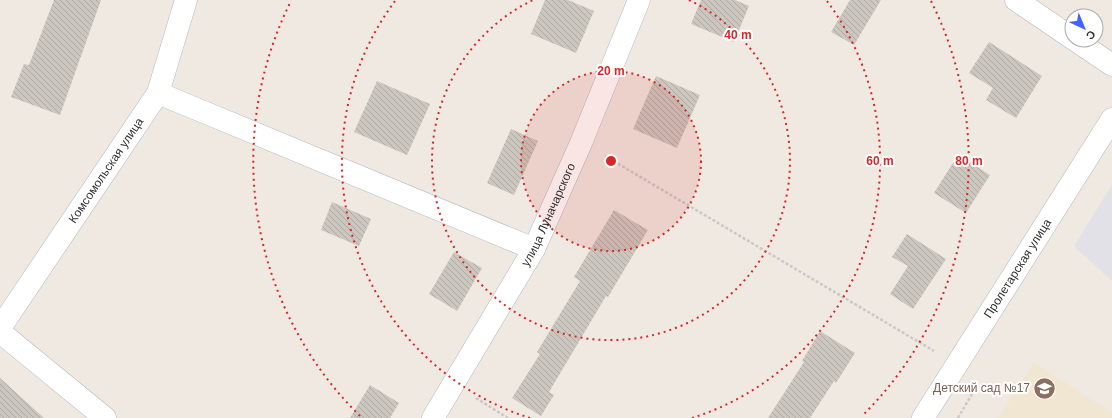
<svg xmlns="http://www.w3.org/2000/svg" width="1112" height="418" viewBox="0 0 1112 418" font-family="Helvetica,sans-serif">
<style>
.industrial{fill:#e3e1e8}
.education{fill:#f0e6d1}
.building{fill:url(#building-back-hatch)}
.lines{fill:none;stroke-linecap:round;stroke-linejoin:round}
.minor-casing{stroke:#b4b7c1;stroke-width:23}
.path{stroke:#c9c9c9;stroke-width:2.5;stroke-dasharray:3 2;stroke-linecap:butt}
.minor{stroke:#fff;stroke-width:22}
.ring{fill:none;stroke:#d62828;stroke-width:2;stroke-dasharray:2 4}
.labels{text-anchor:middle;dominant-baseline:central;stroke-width:4;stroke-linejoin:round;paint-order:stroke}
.street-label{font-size:12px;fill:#2e2e2e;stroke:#fff}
.education-label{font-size:12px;fill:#785e54;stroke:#fff;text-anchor:end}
.centre{fill:#d62828;stroke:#fff;stroke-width:2}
.ring-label{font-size:12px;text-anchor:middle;font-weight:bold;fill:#d62828;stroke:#fff;stroke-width:4;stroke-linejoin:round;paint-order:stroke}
</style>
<defs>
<pattern id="building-back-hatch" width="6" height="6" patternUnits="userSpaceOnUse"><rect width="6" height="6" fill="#cbc7bf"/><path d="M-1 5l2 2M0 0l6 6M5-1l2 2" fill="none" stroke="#afaba4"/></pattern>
</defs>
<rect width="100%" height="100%" fill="#efe9e1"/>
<polygon class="industrial" points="1112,185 1112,281 1074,246"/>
<polygon class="education" points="1034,362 1112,413 1112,418 998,418"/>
<g class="building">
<polygon points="54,0 101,0 60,115 11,97 24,64 29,65"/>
<polygon points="545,0 568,0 594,11 576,53 531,34"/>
<polygon points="701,0 735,0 749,6 734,42 691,24"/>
<polygon points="850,0 881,0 854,45 831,32"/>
<polygon points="989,42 1042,76 1016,118 986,100 993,88 969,73"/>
<polygon points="656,76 700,95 677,148 633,129"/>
<polygon points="377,81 430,104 407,155 354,132"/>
<polygon points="511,129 538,141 514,195 487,183"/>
<polygon points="958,155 990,175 966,213 934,193"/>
<polygon points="332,202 371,219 359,246 321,230"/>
<polygon points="614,210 648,230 608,297 606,296 549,392 554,395 541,416 512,398 540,354 537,352 580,281 574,277"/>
<polygon points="907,234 946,259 913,309 890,294 908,266 892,257"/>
<polygon points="454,252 482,268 457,311 429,294"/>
<polygon points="820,331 855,353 836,383 834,381 810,418 768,418 804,362 802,361"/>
<polygon points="0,378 44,418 0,418"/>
<polygon points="370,385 399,403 390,418 350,418"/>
</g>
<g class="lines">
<defs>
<g id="minor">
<polyline points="1016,0 1072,38"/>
<polyline points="1075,40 1112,65"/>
<polyline points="158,93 534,249"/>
<path id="s1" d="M0,328L158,93L186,0"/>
<polyline points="0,332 105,418"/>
<path id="s2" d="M433,418L534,249L581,143L639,0"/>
<path id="s3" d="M923,418L1112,119"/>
</g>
</defs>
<use href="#minor" class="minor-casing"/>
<g class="path">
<polyline points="605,156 934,351"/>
<polyline points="476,398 508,418"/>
<polyline points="958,418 972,394"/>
</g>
<use href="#minor" class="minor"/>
</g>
<circle cx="611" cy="161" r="90" fill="#d62828" fill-opacity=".12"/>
<g class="ring">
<circle cx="611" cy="161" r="90"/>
<path d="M689 0A179 179 0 1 1 533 0"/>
<path d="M530 418A269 269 0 0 1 395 1M827 1A269 269 0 0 1 692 418"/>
<path d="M360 416A358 358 0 0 1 291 1M931 1A358 358 0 0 1 862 416"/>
</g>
<defs>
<symbol id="school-disc" viewBox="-11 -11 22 22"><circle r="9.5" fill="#8d6e63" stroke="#fff"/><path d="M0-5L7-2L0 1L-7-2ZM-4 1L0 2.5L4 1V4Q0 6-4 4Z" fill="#fff"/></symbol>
</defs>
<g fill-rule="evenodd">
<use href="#school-disc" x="1032" y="376" width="25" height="25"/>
</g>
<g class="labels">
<g class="street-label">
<text stroke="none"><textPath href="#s1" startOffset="190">Комсомольская улица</textPath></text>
<text stroke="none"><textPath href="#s2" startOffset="234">улица Луначарского</textPath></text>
<text stroke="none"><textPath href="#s3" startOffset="177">Пролетарская улица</textPath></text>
</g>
<g class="education-label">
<text x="1030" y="388">Детский сад №17</text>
</g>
</g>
<circle cx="611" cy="161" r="6" class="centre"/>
<g class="ring-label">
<text x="738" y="39">40 m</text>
<text x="611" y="75">20 m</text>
<text x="880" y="165">60 m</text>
<text x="969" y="165">80 m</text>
</g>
<g transform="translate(1084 28) rotate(136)"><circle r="19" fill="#ffffff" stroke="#ababab"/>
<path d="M0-3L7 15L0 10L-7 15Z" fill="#4264fb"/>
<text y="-6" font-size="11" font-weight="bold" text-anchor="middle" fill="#2e2e2e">С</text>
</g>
</svg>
